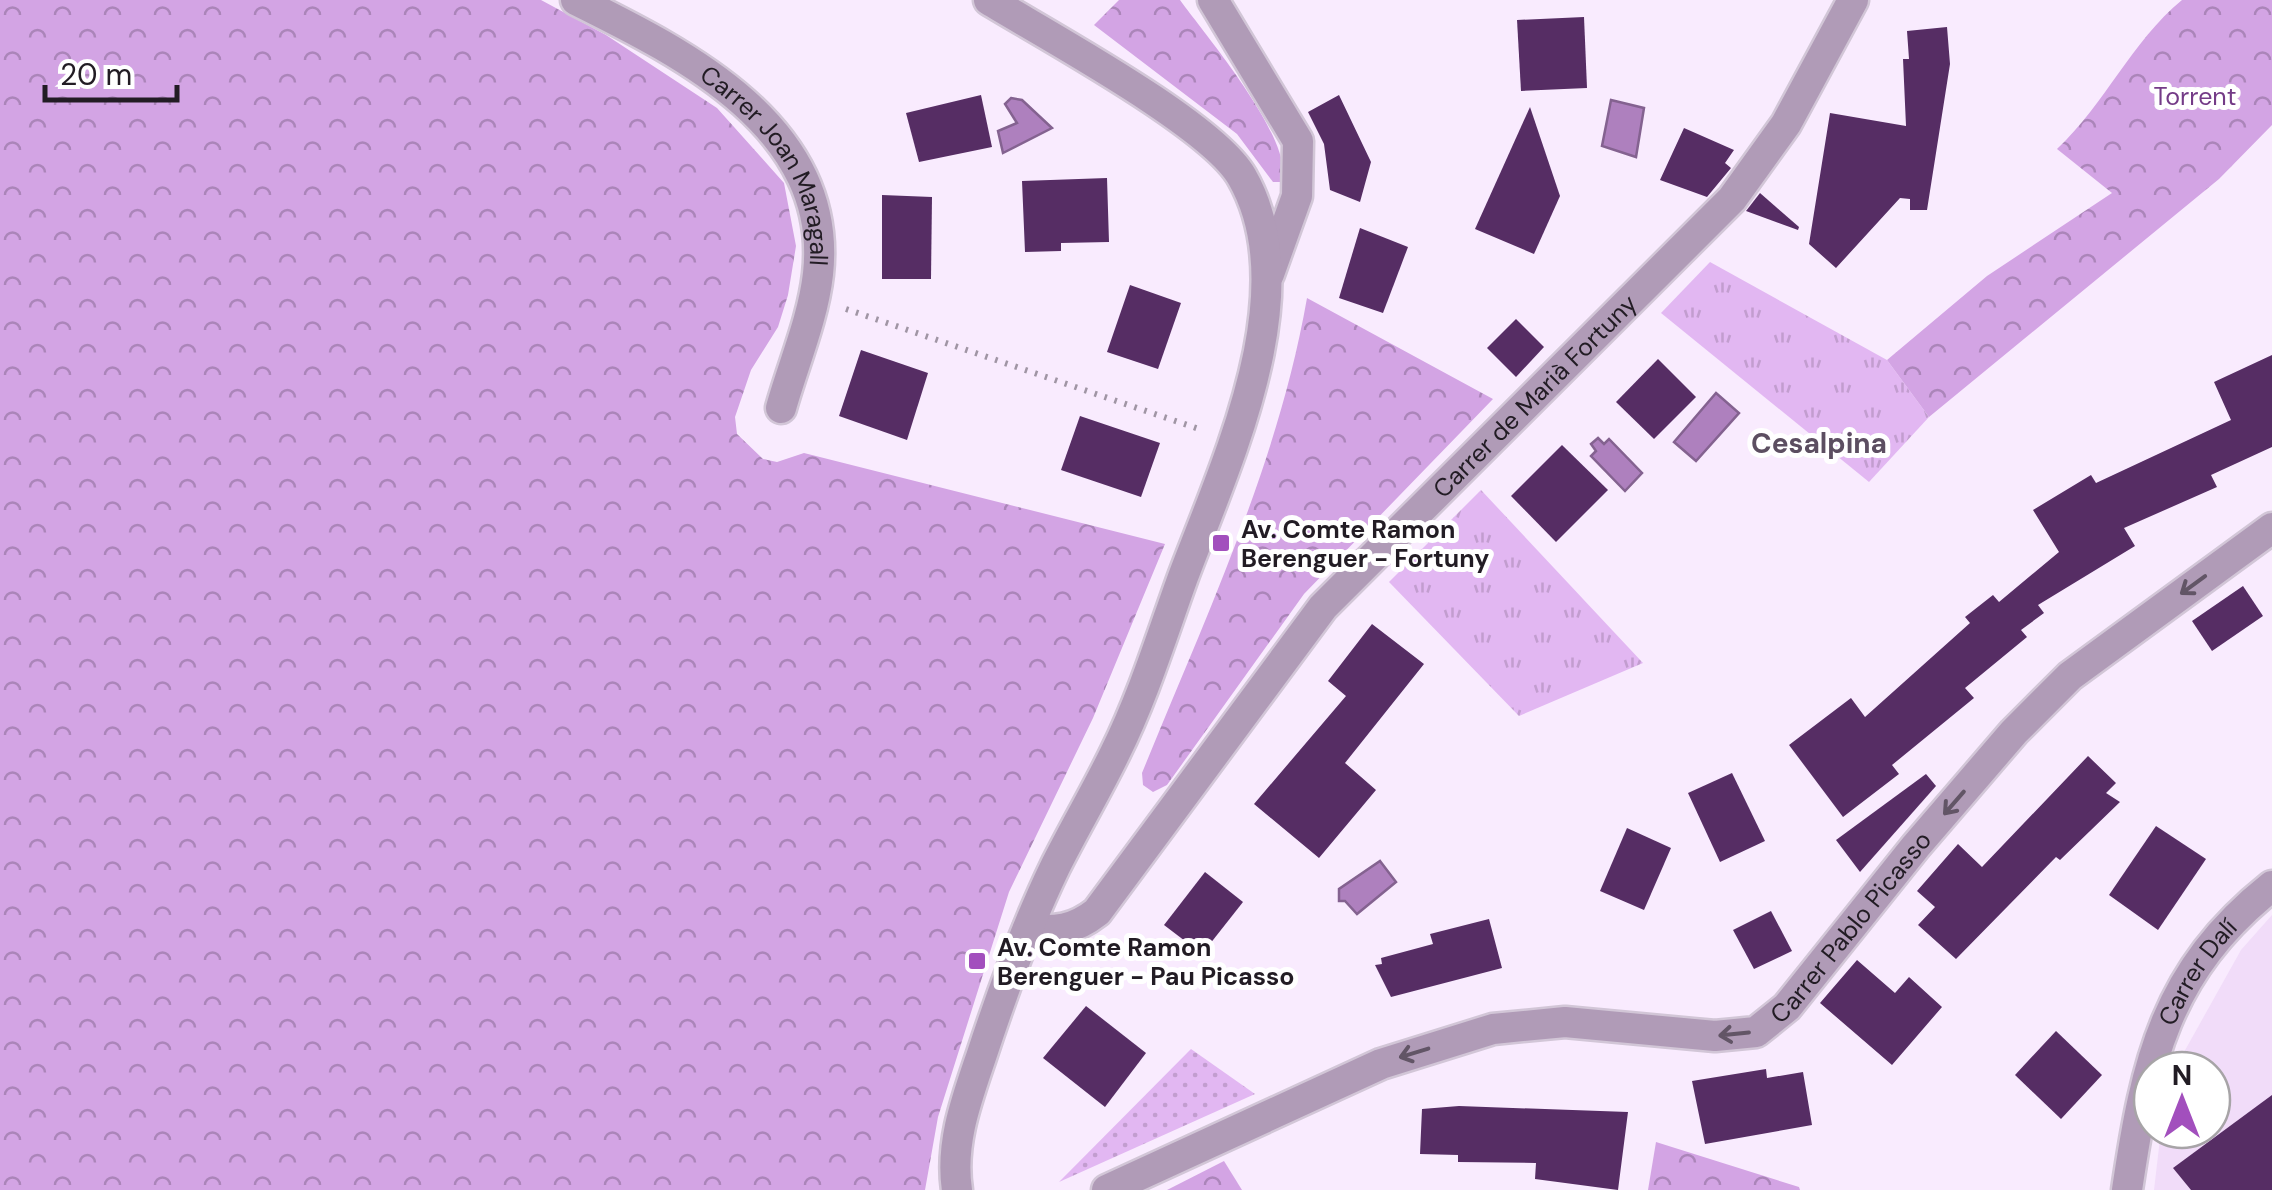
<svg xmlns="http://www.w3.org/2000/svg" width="2272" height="1190" viewBox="0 0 2272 1190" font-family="'DM Sans',sans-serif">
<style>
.built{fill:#f1dcf9}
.grass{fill:url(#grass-tufts)}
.forest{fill:url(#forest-crowns)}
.park{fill:url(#park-dots)}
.water{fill:#ae80be;stroke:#846290;stroke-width:2.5}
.building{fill:#562d64}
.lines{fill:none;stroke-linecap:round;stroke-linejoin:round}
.minor-casing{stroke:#d2c6d7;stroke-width:35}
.path{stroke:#a095a4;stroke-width:6;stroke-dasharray:2.5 8;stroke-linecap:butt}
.minor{stroke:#b09bb7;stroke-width:30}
.oneway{stroke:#625566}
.poi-dot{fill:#a24fbd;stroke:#fff;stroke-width:4}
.labels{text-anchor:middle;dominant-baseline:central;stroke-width:10;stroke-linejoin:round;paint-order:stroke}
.park-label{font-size:25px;fill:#743b87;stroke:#fff}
.street-label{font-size:25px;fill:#221c24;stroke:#fff}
.poi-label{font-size:25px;font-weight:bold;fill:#221c24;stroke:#fff;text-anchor:start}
.neighbourhood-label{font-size:28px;font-weight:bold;fill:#5c4e61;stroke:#fff}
</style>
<defs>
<pattern id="grass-tufts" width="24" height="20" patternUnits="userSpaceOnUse" patternTransform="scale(2.5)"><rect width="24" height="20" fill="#e2b7f2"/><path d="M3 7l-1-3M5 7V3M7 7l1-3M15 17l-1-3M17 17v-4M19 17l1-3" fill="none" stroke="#c29dcf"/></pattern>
<pattern id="forest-crowns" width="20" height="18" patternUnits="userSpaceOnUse" patternTransform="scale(2.5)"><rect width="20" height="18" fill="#d3a4e4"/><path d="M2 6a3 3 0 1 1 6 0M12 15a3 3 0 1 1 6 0" fill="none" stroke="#ab85b9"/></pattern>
<pattern id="park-dots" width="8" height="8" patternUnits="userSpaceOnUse" patternTransform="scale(2.5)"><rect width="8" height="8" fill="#e2b7f2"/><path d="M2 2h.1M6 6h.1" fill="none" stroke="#c29dcf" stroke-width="1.8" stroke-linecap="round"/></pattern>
</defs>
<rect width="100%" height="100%" fill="#f9ebfe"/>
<polygon class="built" points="2272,915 2272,1190 2154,1190 2161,1130 2212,1130 2212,1070 2174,1070 2241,950"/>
<g class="grass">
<polygon points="1710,262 1887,360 1929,417 1869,482 1661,313"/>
<polygon points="1481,490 1643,663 1519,716 1389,582"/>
</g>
<g class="forest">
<polygon points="0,0 541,0 606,35 717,108 784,183 796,246 788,295 778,327 751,370 735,417 737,434 763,459 777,462 804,453 1165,544 1093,718 1009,892 938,1117 925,1190 0,1190"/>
<path d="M1119,0H1180C1203,32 1298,144 1281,182H1273L1237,134L1094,25Z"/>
<path d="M2182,0H2272V125L2219,179L1929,417L1887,360L1987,276L2112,193L2057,149C2106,103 2131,42 2182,0Z"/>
<path d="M1307,298L1493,399L1304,594L1167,785L1153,792L1143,785L1142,773C1205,618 1278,464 1307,298Z"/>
<polygon points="1656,1142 1799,1187 1800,1190 1648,1190"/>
<polygon points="1224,1161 1242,1190 1167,1190"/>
</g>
<polygon class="park" points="1191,1049 1255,1094 1059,1182"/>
<g class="water">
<polygon points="1011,98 1022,100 1052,128 1003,153 998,131 1017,123 1005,104"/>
<polygon points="1611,100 1644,108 1636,157 1602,146"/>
<polygon points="1716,393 1739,413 1696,461 1674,442"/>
<polygon points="1598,438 1604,444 1609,439 1642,473 1625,491 1591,456 1596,451 1591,444"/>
<polygon points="1380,861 1396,882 1357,914 1345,901 1339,901 1339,889"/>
</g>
<g class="building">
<polygon points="1584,17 1587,88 1521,91 1517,20"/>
<polygon points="1947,27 1950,64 1927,210 1910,210 1910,199 1900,198 1836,268 1809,244 1830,113 1906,126 1903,59 1909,59 1907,31"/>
<polygon points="981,95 992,147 919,162 906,113"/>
<polygon points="1339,95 1371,162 1360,202 1330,190 1324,144 1308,112"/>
<polygon points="1530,107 1560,196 1534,254 1475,229"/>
<polygon points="1684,128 1734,150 1725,163 1731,168 1707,197 1660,180"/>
<polygon points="1107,178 1109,242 1061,243 1061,251 1025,252 1022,181"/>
<polygon points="1760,193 1799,227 1798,230 1746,211"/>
<polygon points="882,195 932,197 931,279 882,279"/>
<polygon points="1360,228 1408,247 1383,313 1339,298"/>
<polygon points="1130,285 1181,303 1158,369 1107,352"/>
<polygon points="1516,319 1544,347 1516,377 1487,348"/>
<polygon points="861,350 928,373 907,440 839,416"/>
<polygon points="2272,355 2272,447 2211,475 2217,487 2124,528 2135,546 2038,605 2044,613 2021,630 2027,637 1965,688 1974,698 1892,765 1899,774 1843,817 1789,745 1851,698 1865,717 1970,623 1965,617 1993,595 1999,602 2059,552 2033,510 2091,475 2096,483 2231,420 2214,382"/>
<polygon points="1658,359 1696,397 1654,439 1616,402"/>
<polygon points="1080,416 1160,443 1141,497 1061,470"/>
<polygon points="1562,445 1608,490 1556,542 1511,496"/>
<polygon points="2243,586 2263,616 2212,651 2192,621"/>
<polygon points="1372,624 1424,664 1345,763 1376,790 1319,858 1254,804 1346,696 1328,681"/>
<polygon points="2088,756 2116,783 2106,793 2120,802 2060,860 2056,857 1956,959 1918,925 1935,907 1917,891 1958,844 1982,867"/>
<polygon points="1732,773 1765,841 1720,862 1688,793"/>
<polygon points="1926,774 1936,786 1860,872 1836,840"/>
<polygon points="2156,826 2206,859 2158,930 2109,895"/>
<polygon points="1627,828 1671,848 1644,910 1600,891"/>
<polygon points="1205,872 1243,902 1202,954 1164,925"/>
<polygon points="1771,911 1792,951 1754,969 1733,930"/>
<polygon points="1489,919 1502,968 1391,997 1375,965 1382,964 1381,958 1433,944 1430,934"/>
<polygon points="1857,960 1895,993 1909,977 1942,1007 1892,1065 1820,1003"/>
<polygon points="1086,1006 1146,1053 1105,1107 1043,1058"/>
<polygon points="2056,1031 2102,1075 2061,1119 2015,1075"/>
<polygon points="1766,1069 1767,1078 1803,1072 1812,1125 1705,1144 1692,1081"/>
<polygon points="2272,1095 2272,1190 2191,1190 2173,1168"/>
<polygon points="1459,1106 1628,1112 1618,1190 1535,1179 1536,1163 1458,1162 1458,1155 1420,1154 1422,1109"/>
</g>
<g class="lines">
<defs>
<g id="minor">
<path id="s1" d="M576,0C685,54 834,128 818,274C813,319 793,365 781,408"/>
<polyline points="1213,0 1298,141 1297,196 1269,274"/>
<path id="s2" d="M1028,929C1056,932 1074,930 1097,912L1323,607L1732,199L1786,124L1853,0"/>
<path d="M957,1190C950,1144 966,1101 981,1057C1002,993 1025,929 1055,867C1074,829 1096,792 1115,753C1143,697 1162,635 1183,577C1225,465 1308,292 1242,177C1213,125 1046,35 989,0"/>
<path id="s3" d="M1107,1190L1381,1064L1493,1029L1565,1022L1715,1036L1756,1032L1787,1007L1916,846L2014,732L2070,676L2272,528"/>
<path id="s4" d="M2127,1190C2146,1062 2165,971 2272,886"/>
</g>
</defs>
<use href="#minor" class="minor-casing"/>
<polyline class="path" points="846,309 1199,429"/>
<use href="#minor" class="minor"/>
</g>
<defs><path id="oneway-shaft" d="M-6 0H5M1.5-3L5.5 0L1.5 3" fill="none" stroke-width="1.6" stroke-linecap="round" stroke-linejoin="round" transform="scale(2.5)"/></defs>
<g class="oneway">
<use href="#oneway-shaft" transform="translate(2193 585) rotate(144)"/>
<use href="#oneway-shaft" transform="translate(1954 803) rotate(131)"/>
<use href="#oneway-shaft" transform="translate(1734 1034) rotate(174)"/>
<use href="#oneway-shaft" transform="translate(1414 1053) rotate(163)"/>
</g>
<g class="poi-dot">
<rect x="1211" y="533" width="20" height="20" rx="5"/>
<rect x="967" y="951" width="20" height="20" rx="5"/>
</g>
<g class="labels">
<g class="park-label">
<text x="2195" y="96">Torrent</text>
</g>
<g class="street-label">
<text stroke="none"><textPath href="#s1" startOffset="265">Carrer Joan Maragall</textPath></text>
<text stroke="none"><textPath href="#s2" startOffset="752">Carrer de Marià Fortuny</textPath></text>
<text stroke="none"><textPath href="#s3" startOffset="825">Carrer Pablo Picasso</textPath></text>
<text stroke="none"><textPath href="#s4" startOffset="232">Carrer Dalí</textPath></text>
</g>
<g class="poi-label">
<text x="1241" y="529">Av. Comte Ramon<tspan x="1241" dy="29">Berenguer - Fortuny</tspan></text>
<text x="997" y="947">Av. Comte Ramon<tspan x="997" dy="29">Berenguer - Pau Picasso</tspan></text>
</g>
<g class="neighbourhood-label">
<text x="1819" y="443">Cesalpina</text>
</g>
</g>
<g transform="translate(2182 1100)"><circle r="48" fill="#ffffff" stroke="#a7a4a7" stroke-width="2.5"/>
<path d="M0-8L18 38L0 25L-18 38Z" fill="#a24fbd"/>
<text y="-15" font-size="28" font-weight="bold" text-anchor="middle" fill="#221c24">N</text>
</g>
<path d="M45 85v15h132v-15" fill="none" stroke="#221c24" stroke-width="5"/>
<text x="60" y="85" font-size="30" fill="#221c24" stroke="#ffffff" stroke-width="8" paint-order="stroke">20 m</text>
</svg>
